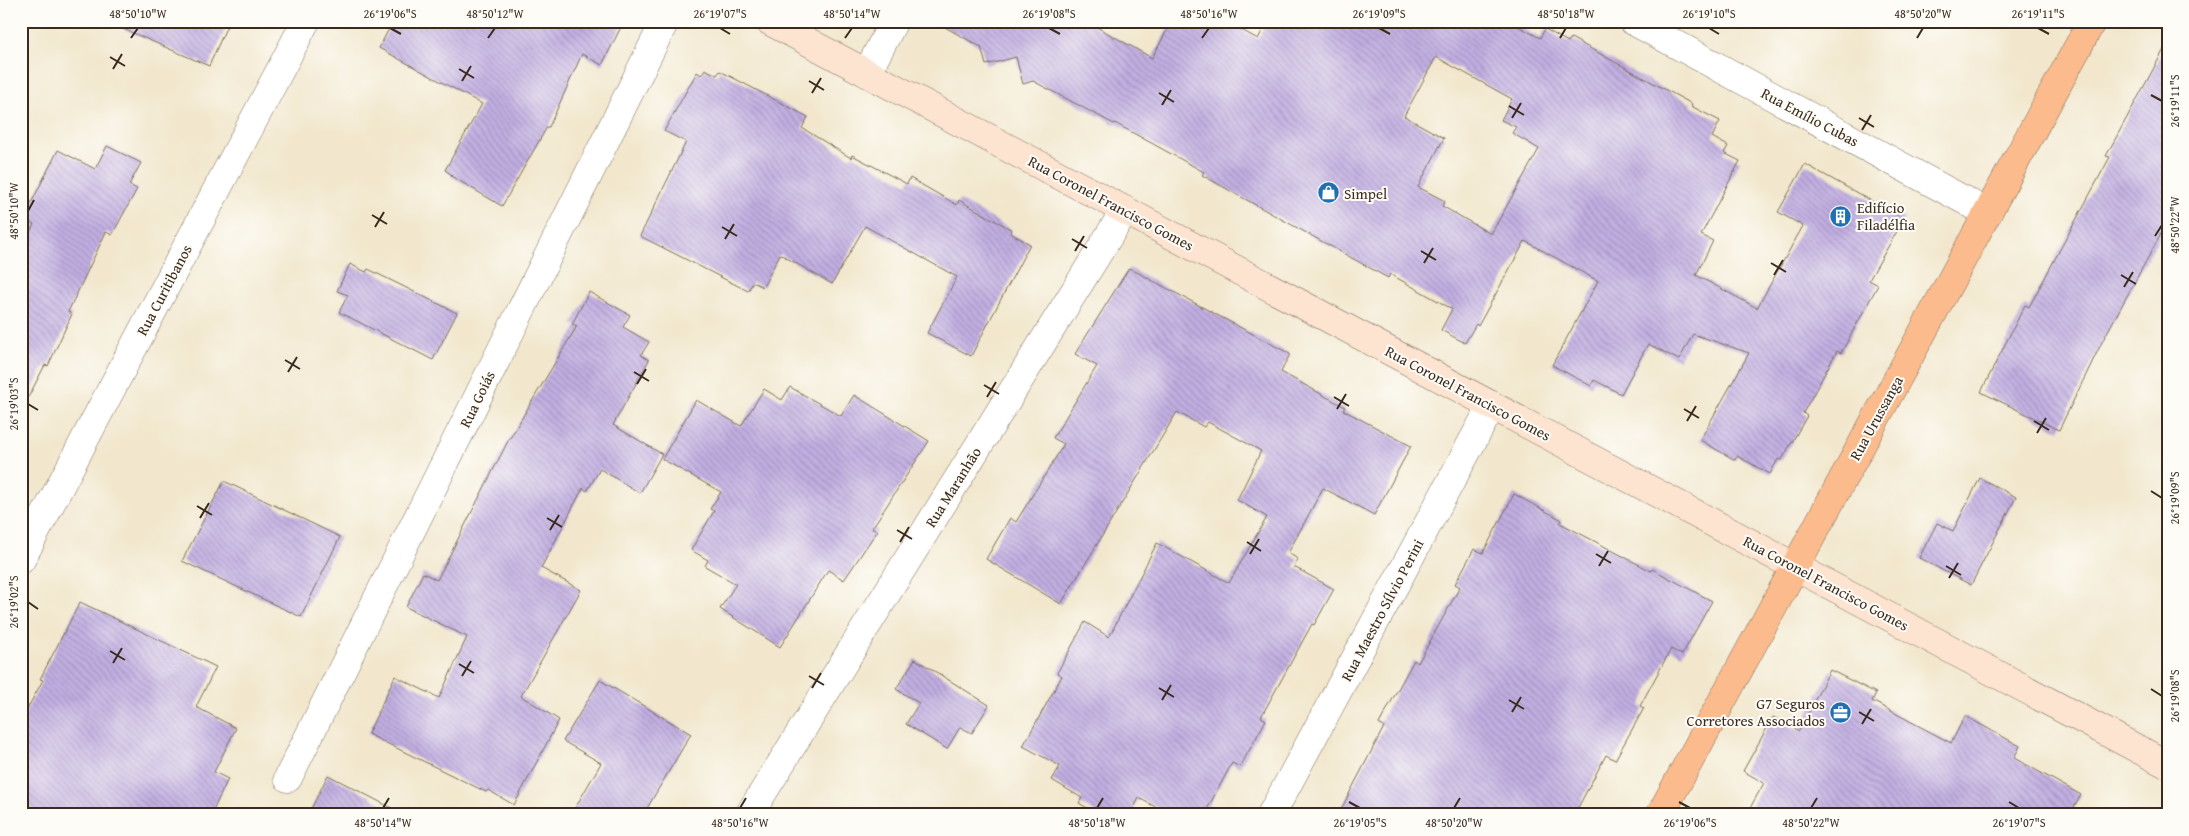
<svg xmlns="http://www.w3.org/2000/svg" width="2189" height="836" viewBox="0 0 2189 836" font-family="'Gentium Book Plus',serif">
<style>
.building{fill:url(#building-back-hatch);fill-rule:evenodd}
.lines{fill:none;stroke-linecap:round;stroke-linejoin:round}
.minor-casing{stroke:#7b6c5b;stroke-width:29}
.tertiary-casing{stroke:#7b6c5b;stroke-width:29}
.secondary-casing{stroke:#7b6c5b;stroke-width:29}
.primary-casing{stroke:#7b6c5b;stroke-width:29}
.minor{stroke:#fff;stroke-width:28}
.tertiary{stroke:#fff;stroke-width:28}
.secondary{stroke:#fde4d1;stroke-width:28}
.primary{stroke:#fbbb8d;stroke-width:28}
.ticks{fill:none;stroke:#3b2a1e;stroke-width:2}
.labels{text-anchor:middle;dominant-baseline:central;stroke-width:4;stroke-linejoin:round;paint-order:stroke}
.street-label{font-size:15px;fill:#3b2a1e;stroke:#fdfcf7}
.poi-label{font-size:15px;fill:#3b2a1e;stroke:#fdfcf7;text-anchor:start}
.neatline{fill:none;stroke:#3b2a1e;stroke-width:2}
.ticks-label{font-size:12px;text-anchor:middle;fill:#3b2a1e}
</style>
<defs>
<pattern id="building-back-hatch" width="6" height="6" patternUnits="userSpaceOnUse" patternTransform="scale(1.25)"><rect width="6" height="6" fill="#c2afe3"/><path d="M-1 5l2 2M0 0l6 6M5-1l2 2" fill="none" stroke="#9f8fb7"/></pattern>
</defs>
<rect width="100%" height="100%" fill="#fdfcf7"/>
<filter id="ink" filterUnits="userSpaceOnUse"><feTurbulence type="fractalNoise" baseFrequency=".02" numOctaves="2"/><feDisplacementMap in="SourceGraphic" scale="10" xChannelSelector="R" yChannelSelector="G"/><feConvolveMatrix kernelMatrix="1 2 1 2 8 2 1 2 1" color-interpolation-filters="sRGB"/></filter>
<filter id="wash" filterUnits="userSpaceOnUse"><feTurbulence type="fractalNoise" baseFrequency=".0096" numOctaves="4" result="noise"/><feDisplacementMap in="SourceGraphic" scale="20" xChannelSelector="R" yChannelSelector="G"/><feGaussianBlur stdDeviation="1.12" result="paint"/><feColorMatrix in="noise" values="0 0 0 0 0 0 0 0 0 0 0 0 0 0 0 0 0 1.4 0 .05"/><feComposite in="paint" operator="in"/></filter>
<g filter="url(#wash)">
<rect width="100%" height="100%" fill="#f2e7cd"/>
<g id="blocks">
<g class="building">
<polygon points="105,21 229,21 209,66"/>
<polygon points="393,21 624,21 602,65 582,54 549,127 547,127 502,206 451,176 452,175 445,170 482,104 379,48"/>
<path d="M934,21H1086L1152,58L1172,21H1225L1258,39L1267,21H1509L1540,38L1545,29L1568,42L1571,38L1692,104L1691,106L1720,121L1712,137L1728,146L1724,153L1740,161L1701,235L1713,241L1696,275L1757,308L1803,226L1778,212L1805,164L1904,219L1869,280L1878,285L1841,353L1837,351L1803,413L1807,416L1781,461L1778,459L1770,474L1737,456L1735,460L1700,440L1749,353L1693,334L1679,360L1648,344L1621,394L1594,380L1591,386L1552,365L1598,281L1525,241L1478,326L1476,324L1465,343L1441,330L1452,309L1390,274L1388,278L1236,194L1202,175L1204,172L1115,123L1114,124L1033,81L1023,84L1016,57L986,65L981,47ZM1436,57L1512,99L1501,120L1516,127L1512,133L1539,149L1491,234L1442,206L1445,201L1418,187L1444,138L1404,116Z"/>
<polygon points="2168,42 2168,221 2103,340 2059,430 1981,392 2025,305 2029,307 2110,157 2106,156"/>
<polygon points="705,69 717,75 720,71 808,117 802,128 851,158 852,155 907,184 910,178 957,205 959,200 1012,230 1010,233 1030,244 971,356 927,333 957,277 865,226 832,284 780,254 763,287 753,282 748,291 640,236 686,142 664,131 697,72 701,75"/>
<polygon points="107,146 141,163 129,185 137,189 112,235 106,232 68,312 72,314 48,366 45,365 21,411 21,250 34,224 23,219 58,150 95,169"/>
<polygon points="350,264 366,272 368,269 457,313 433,360 339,312 348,295 337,291"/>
<polygon points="1129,268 1290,354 1281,372 1345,407 1343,410 1411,446 1374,515 1323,488 1288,553 1298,559 1294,567 1334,589 1314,625 1312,624 1261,717 1266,720 1240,767 1232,763 1204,815 1170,815 1139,798 1130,815 1099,815 1079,803 1082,798 1052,780 1060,766 1023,746 1062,676 1057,673 1085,622 1109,637 1157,543 1229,583 1267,517 1237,500 1261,451 1208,422 1204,427 1177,412 1061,604 986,559 1010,518 1016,522 1064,444 1053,438 1097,366 1075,354"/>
<polygon points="589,292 630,315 623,327 649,342 641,355 649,360 613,425 662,454 640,493 600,469 587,491 583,488 541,568 581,590 521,696 559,720 514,805 488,790 486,792 368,734 395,676 439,698 467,637 406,607 423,573 437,580 507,443 577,326 572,324"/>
<polygon points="790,387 841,416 854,395 929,441 872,528 877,531 844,580 828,570 780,647 720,609 736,584 705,566 708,560 691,550 714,511 710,509 721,492 662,459 696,400 741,426 764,389 782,400"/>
<polygon points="1980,478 2016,497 1971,585 1919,558 1937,523 1953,531"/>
<polygon points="224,481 340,537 301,617 182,561"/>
<polygon points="1514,494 1562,520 1560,523 1651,571 1652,569 1712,601 1682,655 1671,649 1640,706 1644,708 1615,760 1606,755 1574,815 1338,815 1384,727 1379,724 1414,660 1418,663 1460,587 1455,584 1474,549 1483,553"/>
<polygon points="80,602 216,667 196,707 236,728 214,772 228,779 211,815 21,815 21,720 43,680 40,679"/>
<polygon points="915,659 989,705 972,733 960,727 947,749 906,724 919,703 896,689"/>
<polygon points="1830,670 1876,693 1872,701 1951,743 1965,716 2020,746 2014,758 2081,795 2070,815 1746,815 1764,783 1743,771 1773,717 1799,731"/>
<polygon points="600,680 691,734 643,815 571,815 601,763 563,741"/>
<polygon points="328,775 405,815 308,815"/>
</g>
</g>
</g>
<g filter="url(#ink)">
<use href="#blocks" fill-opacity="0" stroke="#7b6c5b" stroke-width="1"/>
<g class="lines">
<defs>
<g id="minor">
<polyline points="1633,21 1988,213"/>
<polyline points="867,73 894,21"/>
<polyline points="288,778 665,21"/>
<polyline points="749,815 1125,210"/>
<polyline points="1271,815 1492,405"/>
</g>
<polyline id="tertiary" points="21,560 306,21"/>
<polyline id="secondary" points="769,21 2168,765"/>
<polyline id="primary" points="1660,815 2092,21"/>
</defs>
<use href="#minor" class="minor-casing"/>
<use href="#tertiary" class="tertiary-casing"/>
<use href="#secondary" class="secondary-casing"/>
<use href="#primary" class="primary-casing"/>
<use href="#minor" class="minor"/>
<use href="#tertiary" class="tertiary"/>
<use href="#secondary" class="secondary"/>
<use href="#primary" class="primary"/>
</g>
</g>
<path class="ticks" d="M390,28L401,34M720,28L730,34M1049,28L1060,34M1379,28L1390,34M1709,28L1719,34M2038,28L2049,34M131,38L138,28M488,38L495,28M845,38L852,28M1202,38L1209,28M1560,38L1566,28M1917,38L1923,28M110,57L125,66M113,69L122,54M459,69L474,78M462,81L471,66M809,81L824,90M812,93L821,78M1159,93L1174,102M2151,95L2162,101M1162,105L1171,90M1509,106L1524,115M1512,118L1521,103M1859,118L1874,127M1862,130L1871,115M28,211L34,200M372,215L387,224M375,227L384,212M722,227L737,236M2155,236L2162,225M725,239L734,224M1072,239L1087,248M1075,251L1084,236M1421,251L1436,260M1424,263L1433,248M1771,263L1786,272M1774,275L1783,260M2121,275L2136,284M2124,287L2133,272M285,360L300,369M288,372L297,357M634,372L649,381M637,384L646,369M984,385L999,394M987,397L996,382M1334,397L1349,406M28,404L38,410M1337,409L1346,394M1684,409L1699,418M1687,421L1696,406M2034,421L2049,430M2037,433L2046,418M2151,491L2162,498M197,506L212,515M200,518L209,503M547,518L562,527M550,530L559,515M897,530L912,539M900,542L909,527M1247,542L1261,551M1250,554L1259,539M1596,554L1611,563M1599,566L1608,551M1946,566L1961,575M1949,578L1958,563M28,602L38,609M110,651L125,660M113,663L122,648M459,664L474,673M462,676L471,661M809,676L824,685M812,688L821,673M1159,688L1174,697M2151,689L2162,696M1162,700L1171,685M1509,700L1524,709M1512,712L1521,697M1859,712L1874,721M1862,724L1871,709M1349,802L1360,808M1679,802L1690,808M2009,802L2019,808M383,808L389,798M740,808L746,798M1097,808L1103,798M1454,808L1460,798M1811,808L1817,798"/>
<defs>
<symbol id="shop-disc" viewBox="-11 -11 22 22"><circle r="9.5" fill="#1f6fb2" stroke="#fdfcf7"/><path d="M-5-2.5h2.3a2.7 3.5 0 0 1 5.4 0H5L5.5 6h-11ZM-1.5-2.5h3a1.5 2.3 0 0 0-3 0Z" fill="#fff"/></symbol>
<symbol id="building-disc" viewBox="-11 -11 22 22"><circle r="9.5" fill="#1f6fb2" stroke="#fdfcf7"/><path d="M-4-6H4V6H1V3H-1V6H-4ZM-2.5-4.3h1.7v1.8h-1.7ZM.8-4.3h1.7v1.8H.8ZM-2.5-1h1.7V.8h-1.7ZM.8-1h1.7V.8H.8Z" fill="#fff"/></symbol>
<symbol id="office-disc" viewBox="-11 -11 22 22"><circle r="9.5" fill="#1f6fb2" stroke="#fdfcf7"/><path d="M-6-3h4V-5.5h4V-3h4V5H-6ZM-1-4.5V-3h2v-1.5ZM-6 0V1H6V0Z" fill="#fff"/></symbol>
</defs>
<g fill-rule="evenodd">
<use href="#shop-disc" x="1316" y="180" width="25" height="25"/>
<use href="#building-disc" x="1828" y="204" width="25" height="25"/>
<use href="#office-disc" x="1828" y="700" width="25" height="25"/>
</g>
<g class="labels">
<g class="street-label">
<text transform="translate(1810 117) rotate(28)">Rua Emílio Cubas</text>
<text transform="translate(1111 203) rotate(28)">Rua Coronel Francisco Gomes</text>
<text transform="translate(164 290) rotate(-62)">Rua Curitibanos</text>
<text transform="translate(1468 393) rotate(28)">Rua Coronel Francisco Gomes</text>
<text transform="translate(477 399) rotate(-64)">Rua Goiás</text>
<text transform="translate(1876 418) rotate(-61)">Rua Urussanga</text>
<text transform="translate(953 487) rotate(-58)">Rua Maranhão</text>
<text transform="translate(1826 583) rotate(28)">Rua Coronel Francisco Gomes</text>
<text transform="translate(1382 610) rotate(-62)">Rua Maestro Sílvio Perini</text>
</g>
<g class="poi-label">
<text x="1344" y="193">Simpel</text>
<text x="1857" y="207">Edifício<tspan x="1857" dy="17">Filadélfia</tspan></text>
<text x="1825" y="703" text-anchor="end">G7 Seguros<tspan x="1825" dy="17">Corretores Associados</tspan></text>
</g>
</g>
<rect width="2189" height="836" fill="none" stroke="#fdfcf7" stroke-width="55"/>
<rect x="28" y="28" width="2134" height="780" class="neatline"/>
<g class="ticks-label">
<text x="138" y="18">48°50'10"W</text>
<text x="390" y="18">26°19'06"S</text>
<text x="495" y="18">48°50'12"W</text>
<text x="720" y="18">26°19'07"S</text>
<text x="852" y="18">48°50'14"W</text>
<text x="1049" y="18">26°19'08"S</text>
<text x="1209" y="18">48°50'16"W</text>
<text x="1379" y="18">26°19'09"S</text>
<text x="1566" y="18">48°50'18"W</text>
<text x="1709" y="18">26°19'10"S</text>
<text x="1923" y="18">48°50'20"W</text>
<text x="2038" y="18">26°19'11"S</text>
<text transform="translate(2175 101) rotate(-90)" y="4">26°19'11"S</text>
<text transform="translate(14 211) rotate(-90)" y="4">48°50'10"W</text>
<text transform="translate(2175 225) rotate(-90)" y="4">48°50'22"W</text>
<text transform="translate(14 404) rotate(-90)" y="4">26°19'03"S</text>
<text transform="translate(2175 498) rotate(-90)" y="4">26°19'09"S</text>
<text transform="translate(14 602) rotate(-90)" y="4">26°19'02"S</text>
<text transform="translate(2175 696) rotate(-90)" y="4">26°19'08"S</text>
<text x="383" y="827">48°50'14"W</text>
<text x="740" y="827">48°50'16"W</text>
<text x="1097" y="827">48°50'18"W</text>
<text x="1360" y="827">26°19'05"S</text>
<text x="1454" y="827">48°50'20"W</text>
<text x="1690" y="827">26°19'06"S</text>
<text x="1811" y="827">48°50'22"W</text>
<text x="2019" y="827">26°19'07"S</text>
</g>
</svg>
